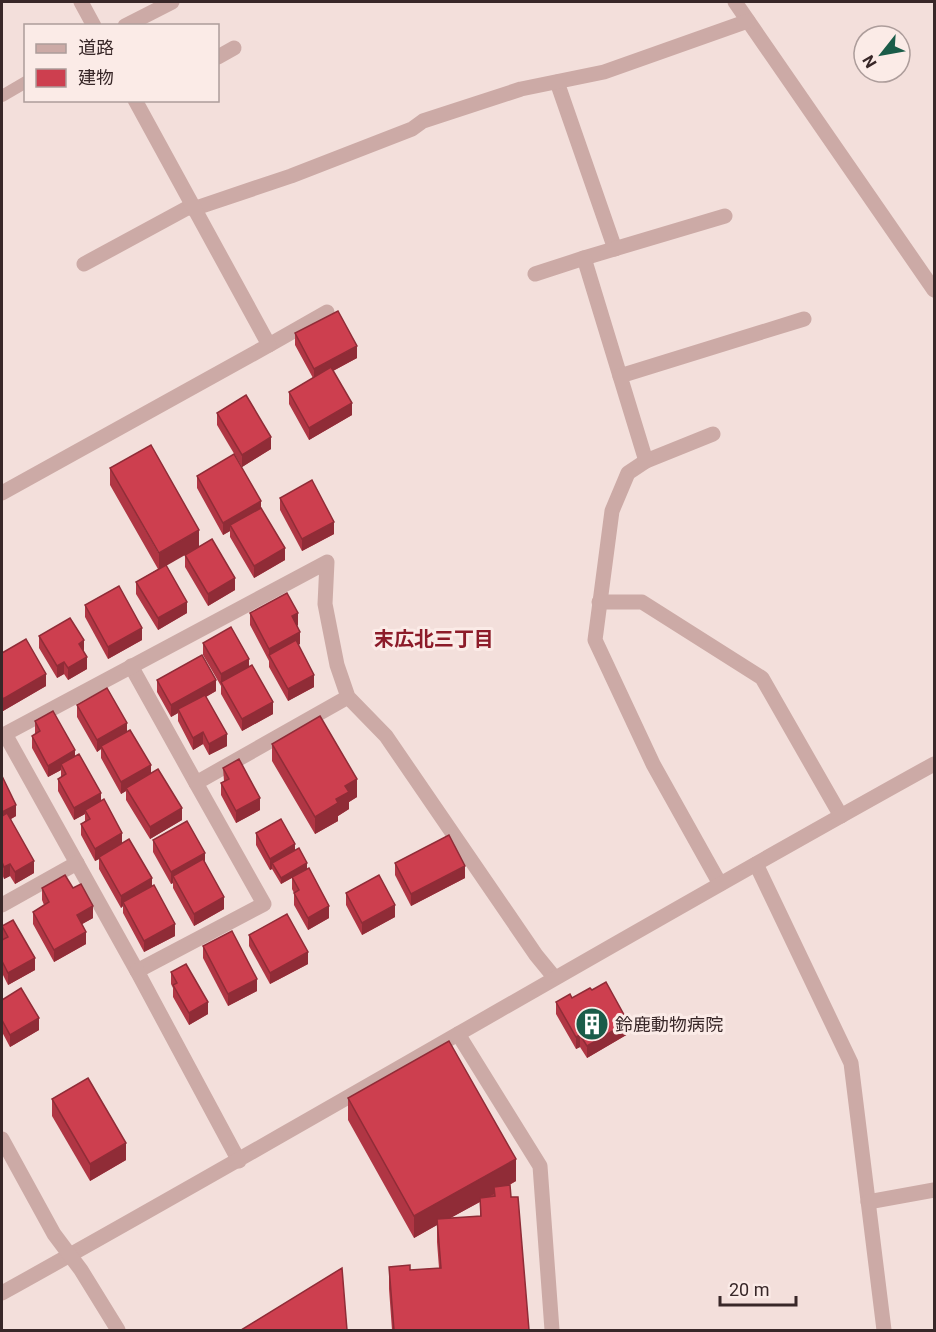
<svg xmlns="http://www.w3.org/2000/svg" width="936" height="1332" viewBox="0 0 936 1332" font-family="Roboto,'Noto Sans JP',sans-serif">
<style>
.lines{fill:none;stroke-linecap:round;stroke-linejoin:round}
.service{stroke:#ccaaa6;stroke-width:12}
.minor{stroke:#ccaaa6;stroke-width:15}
.tertiary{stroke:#ccaaa6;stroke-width:15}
.wall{fill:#b03644;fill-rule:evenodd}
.shaded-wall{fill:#902c37}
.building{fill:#cd3f4f;stroke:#902c37;stroke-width:1.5}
.labels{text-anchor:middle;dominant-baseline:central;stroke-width:6;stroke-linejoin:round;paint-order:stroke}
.poi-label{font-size:18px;fill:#382728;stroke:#fbebe7;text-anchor:start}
.neighbourhood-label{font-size:20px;font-weight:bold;fill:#8c1b29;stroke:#fbebe7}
</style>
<rect width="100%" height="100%" fill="#f3dfdb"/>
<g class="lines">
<polyline class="service" points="2,96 26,82"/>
<g class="minor">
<polyline points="81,2 94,26"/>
<polyline points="735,2 934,290"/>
<polyline points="125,26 172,2"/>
<polyline points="218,57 234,48"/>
<polyline points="557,82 615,249"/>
<polyline points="193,209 291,176 412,129 423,121 521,89 604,72 748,21"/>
<polyline points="584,258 725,216"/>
<polyline points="84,264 191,206"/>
<polyline points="535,274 584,258 620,376"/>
<polyline points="269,345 327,312"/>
<polyline points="713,434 646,461 628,473 612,511 595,640 653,764 720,884"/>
<polyline points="646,461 620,376 804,319"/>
<polyline points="2,493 269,345 135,100"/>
<polyline points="599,602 642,602 762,678 841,816"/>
<polyline points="131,666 196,783"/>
<polyline points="348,697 196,783 264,904 137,971 5,734 327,562 325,604 337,665 348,697 386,736 536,955 554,977"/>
<polyline points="756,864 851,1063 884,1330"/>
<polyline points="2,905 77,863"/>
<polyline points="137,971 239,1161"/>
<polyline points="458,1034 540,1166 552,1330"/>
<polyline points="868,1202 934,1190"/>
<path d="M2,1293C314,1120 621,937 934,764"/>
</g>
<polyline class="tertiary" points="2,1139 54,1234 81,1270 118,1330"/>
</g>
<g class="wall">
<polygon points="295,333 357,358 333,371 352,415 309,440 289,404 289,392 313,378 295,345"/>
<polygon points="217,413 271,449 242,467 217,425"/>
<polygon points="110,468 166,566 187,613 158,630 136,594 136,582 158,569 110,485"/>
<polygon points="197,476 261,508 285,560 254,578 230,537 230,531 223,535 197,488"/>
<polygon points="280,498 334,534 302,551 280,510"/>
<polygon points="185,555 235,590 208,606 185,567"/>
<polygon points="85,605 142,640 108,659 85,617"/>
<polygon points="250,613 298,625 297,626 300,644 298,645 314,687 288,701 269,667 269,661 250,625"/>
<polygon points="39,636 87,669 68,680 64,674 57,678 39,648"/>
<polygon points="203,643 249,667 273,714 242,731 221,694 221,686 203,655"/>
<polygon points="2,653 46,686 3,711 2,708"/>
<polygon points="157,680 216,691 206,697 227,746 209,755 203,744 193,750 178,721 178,713 171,717 157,692"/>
<polygon points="77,705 127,732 151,774 182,820 150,839 126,800 126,791 121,794 101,758 101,749 97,752 77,717"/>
<polygon points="35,721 75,756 101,801 122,843 152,886 175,936 144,952 123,913 123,906 121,908 99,869 99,859 95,861 81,835 81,824 85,821 85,814 74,820 58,791 58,779 61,777 61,770 48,777 32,748 32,736 35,734"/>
<polygon points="272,744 357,797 349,802 349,809 338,816 338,821 315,834 272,761"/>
<polygon points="223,768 260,810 236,823 221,795 221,783 224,781"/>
<polygon points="2,776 16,816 11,819 34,873 15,884 10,876 4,879 2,874"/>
<polygon points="256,833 295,850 307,869 329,918 308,930 294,905 294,893 292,889 292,878 281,884 272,869 270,870 256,845"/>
<polygon points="153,840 205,863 224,909 194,926 173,888 173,883 171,884 153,852"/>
<polygon points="395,863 465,878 411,906 395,875"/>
<polygon points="42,888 73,888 93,918 82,924 86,944 54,962 33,924 33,912 44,905 42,900"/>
<polygon points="346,893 395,917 362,935 346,905"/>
<polygon points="2,926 35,970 8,985 2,973"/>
<polygon points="249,935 308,964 270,984 249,946"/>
<polygon points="203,946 257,991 228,1006 203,958"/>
<polygon points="171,972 208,1014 189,1025 173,997 173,988 171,984"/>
<polygon points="572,998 628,1034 587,1058 580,1047 576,1049 556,1014 556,1002"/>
<polygon points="2,1000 39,1030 10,1047 2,1032"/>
<path d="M348,1098L516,1181L508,1186L529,1330H392L389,1289V1267L410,1270L439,1268L437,1242V1225L414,1238L348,1120ZM480,1202V1216L450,1218Z"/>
<polygon points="52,1099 126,1160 90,1181 52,1116"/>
</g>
<g class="shaded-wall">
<polygon points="357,346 357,358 314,381 314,369"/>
<polygon points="352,403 352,415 309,440 309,428"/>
<polygon points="271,437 271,449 242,467 242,455"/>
<polygon points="261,501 261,513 230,525 230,531 223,535 223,523"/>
<polygon points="334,522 334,534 302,551 302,539"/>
<polygon points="199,530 199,547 159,570 159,553"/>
<polygon points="285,548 285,560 254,578 254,566"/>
<polygon points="235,578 235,590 208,606 208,594"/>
<polygon points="187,602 187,613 158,630 158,618"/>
<polygon points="298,613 298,625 292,628 292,616"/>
<polygon points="142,628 142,640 108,659 108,647"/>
<polygon points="300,632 300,644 272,659 269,655 269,661 269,649"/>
<polygon points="84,640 84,652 79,644"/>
<polygon points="87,657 87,669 68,680 68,668"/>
<polygon points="249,659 249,670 221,682 221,686 221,674"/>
<polygon points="64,662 64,674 57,678 57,666"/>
<polygon points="46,674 46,686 3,711 3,699"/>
<polygon points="314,675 314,687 288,701 288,689"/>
<polygon points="216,680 216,691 179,712 178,709 178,713 171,717 171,705"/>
<polygon points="273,702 273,714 242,731 242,719"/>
<polygon points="127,723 127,735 101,746 101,749 97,752 97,740"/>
<polygon points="203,732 203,744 193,750 193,738"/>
<polygon points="227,734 227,746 209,755 209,744"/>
<polygon points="75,750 75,762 61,764 61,770 48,777 48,766"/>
<polygon points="151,765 151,777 126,788 126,791 121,794 121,782"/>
<polygon points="357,779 357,797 349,802 349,809 338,816 338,821 315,834 315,817 336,799 345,786"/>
<polygon points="101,793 101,805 85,810 85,814 74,820 74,808"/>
<polygon points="260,798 260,810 236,823 236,811"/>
<polygon points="16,805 16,816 2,824 2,812"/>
<polygon points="182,808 182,820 150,839 150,827"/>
<polygon points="122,833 122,845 99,857 99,859 95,861 95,849"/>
<polygon points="295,844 295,856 272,863 272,869 270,870 270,859"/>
<polygon points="205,853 205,865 173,876 173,883 171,884 171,872"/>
<polygon points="34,861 34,873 15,884 15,872"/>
<polygon points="307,863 307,869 281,884 281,878"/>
<polygon points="10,864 10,876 4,879 4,867"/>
<polygon points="465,866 465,878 411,906 411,894"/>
<polygon points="152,878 152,890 123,902 123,906 121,908 121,896"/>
<polygon points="224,897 224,909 194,926 194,914"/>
<polygon points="395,905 395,917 362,935 362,923"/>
<polygon points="93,906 93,918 77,927 77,915"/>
<polygon points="329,906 329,918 308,930 308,918"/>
<polygon points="175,924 175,936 144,952 144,941"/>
<polygon points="86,932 86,944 54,962 54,950"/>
<polygon points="308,952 308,964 270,984 270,973"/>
<polygon points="35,958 35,970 8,985 8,973"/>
<polygon points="257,979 257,991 228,1006 228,994"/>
<polygon points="208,1002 208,1014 189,1025 189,1013"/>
<polygon points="39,1018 39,1030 10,1047 10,1035"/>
<polygon points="628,1022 628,1034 587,1058 587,1046"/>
<polygon points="580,1035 580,1047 576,1049 576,1037"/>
<polygon points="126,1143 126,1160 90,1181 90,1164"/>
<polygon points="516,1159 516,1181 494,1193 494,1187 494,1194 438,1225 437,1219 437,1225 414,1238 414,1216"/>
</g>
<g class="building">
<polygon points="338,311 357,346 314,369 295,333"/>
<polygon points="331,367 352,403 309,428 289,392"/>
<polygon points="246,395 271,437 242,455 217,413"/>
<polygon points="151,445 199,530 159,553 110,468"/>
<polygon points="234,454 261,501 223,523 197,476"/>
<polygon points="312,480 334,522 302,539 280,498"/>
<polygon points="261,508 285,548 254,566 230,525"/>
<polygon points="212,539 235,578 208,594 185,555"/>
<polygon points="166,565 187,602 158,618 136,582"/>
<polygon points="119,586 142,628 108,647 85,605"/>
<polygon points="287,593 298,613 292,616 300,632 269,649 250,613"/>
<polygon points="70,618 84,640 79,644 87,657 68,668 64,662 57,666 39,636"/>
<polygon points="231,627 249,659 221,674 203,643"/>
<polygon points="26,639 46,674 3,699 2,696 2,653"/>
<polygon points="296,640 314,675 288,689 269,655"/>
<polygon points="202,655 216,680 171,705 157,680"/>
<polygon points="252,665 273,702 242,719 221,682"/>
<polygon points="107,688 127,723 97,740 77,705"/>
<polygon points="205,695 227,734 209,744 203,732 193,738 178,709"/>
<polygon points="53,711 75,750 48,766 32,736 40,731 35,721"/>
<polygon points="320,716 357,779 345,786 349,792 336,799 338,803 315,817 272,744"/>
<polygon points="130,730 151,765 121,782 101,746"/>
<polygon points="79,754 101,793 74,808 58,779 66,774 61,764"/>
<polygon points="239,759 260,798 236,811 221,783 229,779 223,768"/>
<polygon points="158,769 182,808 150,827 126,788"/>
<polygon points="2,776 16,805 2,812"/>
<polygon points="104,799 122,833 95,849 81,824 90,819 85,810"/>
<polygon points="7,813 34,861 15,872 10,864 4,867 2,862 2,816"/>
<polygon points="281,819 295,844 270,859 256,833"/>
<polygon points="187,821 205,853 171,872 153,840"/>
<polygon points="449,835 465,866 411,894 395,863"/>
<polygon points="129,839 152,878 121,896 99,857"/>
<polygon points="299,848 307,863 281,878 272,863"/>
<polygon points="203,859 224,897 194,914 173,876"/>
<polygon points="309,868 329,906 308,918 294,893 299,890 292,877"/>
<polygon points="65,875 73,888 81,884 93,906 77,915 86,932 54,950 33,912 49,902 42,888"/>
<polygon points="379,875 395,905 362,923 346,893"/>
<polygon points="154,885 175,924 144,941 123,902"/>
<polygon points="287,914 308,952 270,973 249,935"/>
<polygon points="13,920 35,958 8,973 2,961 2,940 8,937 2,926"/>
<polygon points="232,931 257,979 228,994 203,946"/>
<polygon points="186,964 208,1002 189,1013 173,985 177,983 171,972"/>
<polygon points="606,982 628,1022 587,1046 580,1035 576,1037 556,1002 570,994 572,998 590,988 592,990"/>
<polygon points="21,988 39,1018 10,1035 2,1020 2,1000"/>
<polygon points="449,1041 516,1159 414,1216 348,1098"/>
<polygon points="88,1078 126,1143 90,1164 52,1099"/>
<polygon points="510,1185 511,1197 518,1197 529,1330 394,1330 389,1267 410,1265 410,1270 441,1268 437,1219 481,1216 480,1198 495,1196 494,1187"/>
<polygon points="342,1268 347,1330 241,1330"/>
</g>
<defs>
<symbol id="building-disc" viewBox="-11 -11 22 22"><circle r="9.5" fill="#1a5c49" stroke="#fbebe7"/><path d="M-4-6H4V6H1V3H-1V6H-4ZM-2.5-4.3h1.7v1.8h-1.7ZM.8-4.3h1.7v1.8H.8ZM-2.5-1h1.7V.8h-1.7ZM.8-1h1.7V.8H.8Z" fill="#fff"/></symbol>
</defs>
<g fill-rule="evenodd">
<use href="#building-disc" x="573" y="1005" width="38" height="38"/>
</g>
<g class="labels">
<g class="poi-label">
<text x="615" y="1024">鈴鹿動物病院</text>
</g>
<g class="neighbourhood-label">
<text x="434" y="639">末広北三丁目</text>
</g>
</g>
<rect width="936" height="1332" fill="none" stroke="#382728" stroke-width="6"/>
<rect x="24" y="24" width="195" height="78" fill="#fbebe7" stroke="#ad9d9b" stroke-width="1.5"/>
<rect x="36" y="44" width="30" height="9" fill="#ccaaa6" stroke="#ad9d9b" stroke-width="1.5"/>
<text x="78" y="54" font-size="18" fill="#382728">道路</text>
<rect x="36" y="69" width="30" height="18" fill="#cd3f4f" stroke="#ad9d9b" stroke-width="1.5"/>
<text x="78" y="84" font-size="18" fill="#382728">建物</text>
<g transform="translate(882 54) rotate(239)"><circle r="28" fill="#fbebe7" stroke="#ad9d9b" stroke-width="1.5"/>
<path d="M0-4.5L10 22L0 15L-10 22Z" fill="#1a5c49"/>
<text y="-9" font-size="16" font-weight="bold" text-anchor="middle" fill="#382728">N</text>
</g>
<path d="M720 1296v9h76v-9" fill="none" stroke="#382728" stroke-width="3"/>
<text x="729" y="1296" font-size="18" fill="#382728" stroke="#fbebe7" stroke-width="4.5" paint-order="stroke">20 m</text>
</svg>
